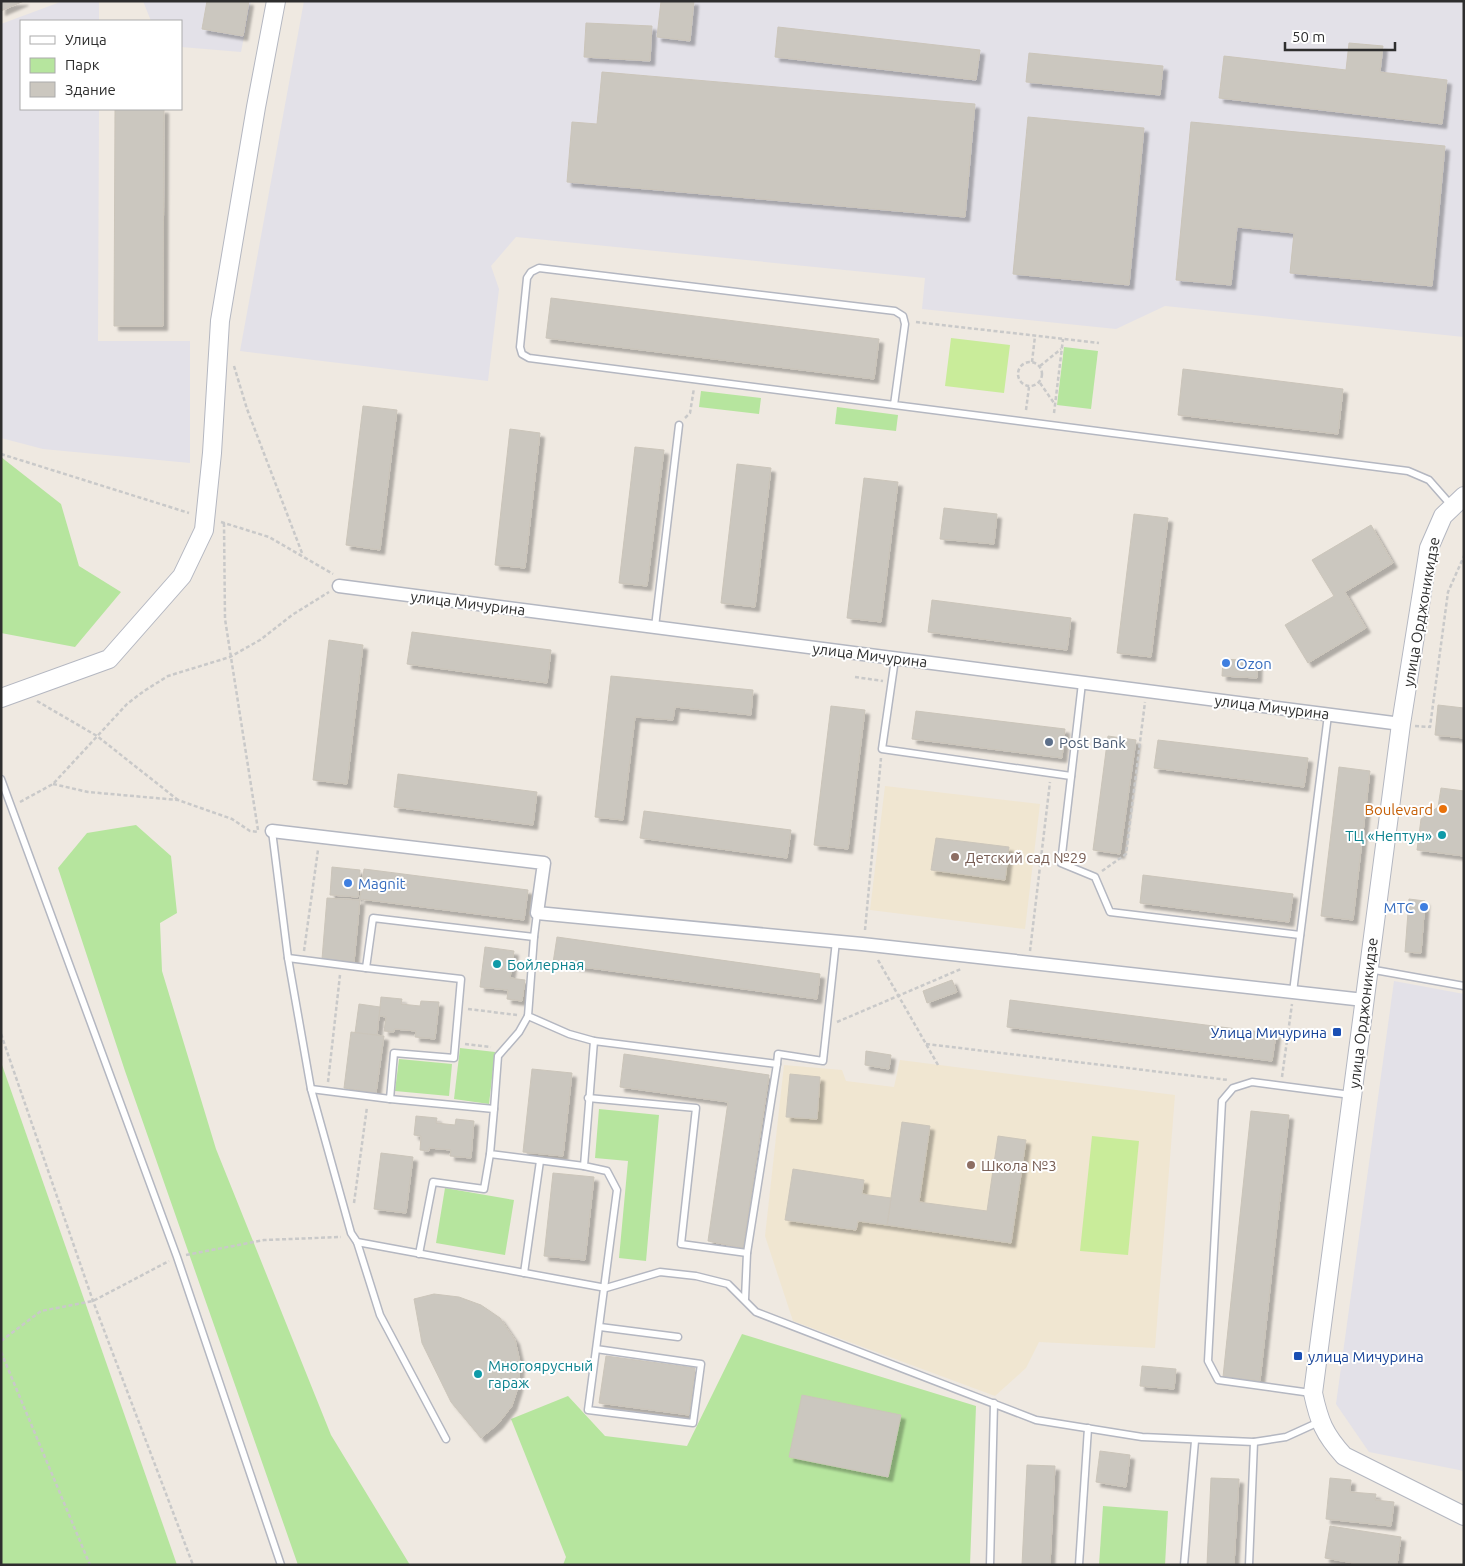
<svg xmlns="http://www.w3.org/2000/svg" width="1465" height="1566" viewBox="0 0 1465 1566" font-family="Ubuntu,sans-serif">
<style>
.industrial{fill:#e3e1e8}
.education{fill:#f0e6d1}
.green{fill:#b6e59e}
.pitch{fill:#c9ec9a}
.building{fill:#cbc7bf;stroke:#cbc5ba;filter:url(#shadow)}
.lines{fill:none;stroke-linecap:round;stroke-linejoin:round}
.lane-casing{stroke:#b4b7c1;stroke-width:9}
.street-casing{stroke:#b4b7c1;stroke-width:15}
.secondary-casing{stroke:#b4b7c1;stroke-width:20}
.path{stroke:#c9c9c9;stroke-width:2.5;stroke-dasharray:4 2.5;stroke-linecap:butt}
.lane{stroke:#fff;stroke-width:6}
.street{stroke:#fff;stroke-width:12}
.secondary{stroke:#fff;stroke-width:18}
.shop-dot{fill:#3f7fe0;stroke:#fff;stroke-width:2}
.service-dot{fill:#5c6f8a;stroke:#fff;stroke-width:2}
.food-dot{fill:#e8710a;stroke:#fff;stroke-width:2}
.culture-dot{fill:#0f9aa8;stroke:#fff;stroke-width:2}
.education-dot{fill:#8d6e63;stroke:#fff;stroke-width:2}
.transit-dot{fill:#1a4fb4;stroke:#fff;stroke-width:2}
.labels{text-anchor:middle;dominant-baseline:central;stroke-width:4;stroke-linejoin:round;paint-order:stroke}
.street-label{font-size:15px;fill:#2e2e2e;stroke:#fff}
.shop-label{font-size:15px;fill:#366cbe;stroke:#fff;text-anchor:start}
.service-label{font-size:15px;fill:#4e5e75;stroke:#fff;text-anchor:start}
.food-label{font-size:15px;fill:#c56008;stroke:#fff;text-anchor:end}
.culture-label{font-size:15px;fill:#0d838f;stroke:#fff;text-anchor:start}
.education-label{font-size:15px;fill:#785e54;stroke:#fff;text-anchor:start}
.transit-label{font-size:15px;fill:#164399;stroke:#fff;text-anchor:end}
</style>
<defs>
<filter id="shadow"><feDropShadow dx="4.5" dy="4.5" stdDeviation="1" flood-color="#0004"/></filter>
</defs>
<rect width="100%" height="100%" fill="#efe9e1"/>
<g class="industrial">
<polygon points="63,1 99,1 99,21 21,21 21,109 99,109 98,341 190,341 190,463 43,449 1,438 1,24"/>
<polygon points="143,1 251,1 241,52 181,47 181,21 151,21"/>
<polygon points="304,1 1464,1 1464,337 1165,306 1116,329 922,309 925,278 516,237 491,266 499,289 488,381 240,351"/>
<polygon points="1394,981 1464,994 1464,1471 1369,1452 1336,1404"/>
</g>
<g class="education">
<polygon points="885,786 1040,804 1025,929 870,910"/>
<polygon points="900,1060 1175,1095 1155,1348 1039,1342 1026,1368 995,1396 793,1321 765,1236 784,1065 842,1070 846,1081 894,1087"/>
</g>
<g class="green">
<polygon points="1064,347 1098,351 1091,409 1057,405"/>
<polygon points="701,391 761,398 759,414 699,407"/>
<polygon points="837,407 898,415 896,431 835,424"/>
<polygon points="1,457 61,504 79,566 121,592 75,647 1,633"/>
<polygon points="136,825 171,856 177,913 160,923 162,971 216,1149 331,1435 410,1565 298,1565 125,1071 58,868 87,833"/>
<polygon points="460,1048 495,1052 489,1104 454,1099"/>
<polygon points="399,1059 452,1064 449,1096 395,1091"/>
<polygon points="1,1062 177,1565 1,1565"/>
<polygon points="599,1109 659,1115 646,1261 619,1258 628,1161 595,1158"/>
<polygon points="445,1188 514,1200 505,1255 436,1243"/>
<polygon points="742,1334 976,1406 970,1565 563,1565 566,1557 511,1419 568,1396 605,1436 687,1446"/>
<polygon points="1103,1506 1168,1511 1165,1565 1099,1565"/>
</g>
<g class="pitch">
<polygon points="951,338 1010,345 1004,393 945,386"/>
<polygon points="1092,1136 1139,1141 1128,1255 1080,1251"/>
</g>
<g class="building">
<polygon points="1,1 24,1 1,11"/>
<polygon points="207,1 249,1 243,36 202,29"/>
<polygon points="661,1 694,1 690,41 657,37"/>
<polygon points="586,23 652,26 650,61 584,57"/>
<polygon points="778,27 980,50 976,80 775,57"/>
<polygon points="1349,43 1383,46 1380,72 1447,80 1442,124 1219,98 1224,56 1346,70"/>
<polygon points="1029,53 1163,66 1160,95 1026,82"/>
<polygon points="602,72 975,104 965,217 567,182 572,122 597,124"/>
<polygon points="115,109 164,109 163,326 114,326"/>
<polygon points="1028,117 1144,128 1129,285 1013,274"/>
<polygon points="1191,122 1445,146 1432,286 1290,273 1294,233 1237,227 1231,285 1176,280"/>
<polygon points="551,298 879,339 874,379 546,338"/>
<polygon points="1183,369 1343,389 1338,434 1178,415"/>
<polygon points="363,406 397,410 380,550 346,545"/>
<polygon points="510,429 540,433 525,568 495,565"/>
<polygon points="635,447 664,450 647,586 619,583"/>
<polygon points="737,464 771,468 755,607 721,603"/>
<polygon points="864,478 898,482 881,622 847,618"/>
<polygon points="944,508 997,514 994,544 940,539"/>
<polygon points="1134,514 1168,518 1151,657 1117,653"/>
<polygon points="1371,525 1393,563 1345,592 1366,628 1308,663 1285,625 1334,596 1312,560"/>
<polygon points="932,600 1071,618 1067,650 928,632"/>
<polygon points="412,632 551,650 547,683 407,664"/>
<polygon points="329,640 363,645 347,784 313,780"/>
<polygon points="1223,659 1258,661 1257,678 1222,676"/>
<polygon points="611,676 753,690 751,715 675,707 673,720 635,717 623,820 595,817"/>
<polygon points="1438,705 1464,708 1464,738 1435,735"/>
<polygon points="831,706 865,710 848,849 814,845"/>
<polygon points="916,711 1065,729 1062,758 912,739"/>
<polygon points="1108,736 1136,740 1120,854 1093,850"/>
<polygon points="1158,740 1308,758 1304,787 1154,768"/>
<polygon points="1339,767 1370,771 1353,920 1321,916"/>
<polygon points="398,774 537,792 533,825 394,807"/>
<polygon points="1441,788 1464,791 1464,856 1417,850 1421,819 1438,807"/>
<polygon points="644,811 791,830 787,858 640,838"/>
<polygon points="936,838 1009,847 1005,880 931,870"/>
<polygon points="332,867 360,870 358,897 330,895"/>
<polygon points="364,869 528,890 524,920 360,899"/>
<polygon points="1143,875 1293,894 1289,922 1140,903"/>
<polygon points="327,898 360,900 354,962 322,959"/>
<polygon points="1409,899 1425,901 1421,953 1405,952"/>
<polygon points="557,937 820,974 817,999 553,963"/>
<polygon points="485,947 514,951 510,978 525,980 522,1001 507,999 508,990 480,987"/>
<polygon points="952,980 957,992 927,1003 923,991"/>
<polygon points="381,997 402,999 401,1004 420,1006 421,1001 439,1002 435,1039 415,1037 416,1031 394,1029 394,1032 384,1031 386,1017 379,1016"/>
<polygon points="1010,1000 1276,1034 1272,1061 1007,1027"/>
<polygon points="359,1004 380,1007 377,1036 355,1033"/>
<polygon points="351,1032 384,1036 376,1093 344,1088"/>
<polygon points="866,1051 891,1055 889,1069 865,1065"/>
<polygon points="624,1054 769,1075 743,1248 708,1241 728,1102 620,1087"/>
<polygon points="532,1069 572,1073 563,1156 523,1152"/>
<polygon points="790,1074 820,1077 817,1119 786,1117"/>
<polygon points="1251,1111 1289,1115 1260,1381 1223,1377"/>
<polygon points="416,1116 437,1118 436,1123 455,1125 456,1119 474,1121 471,1158 450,1156 451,1150 429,1148 429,1151 420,1150 421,1136 414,1135"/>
<polygon points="902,1122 930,1126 919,1202 987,1211 998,1136 1026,1140 1011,1243 887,1225"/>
<polygon points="381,1153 413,1157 406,1213 374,1209"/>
<polygon points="793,1169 864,1180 862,1194 891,1198 887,1225 858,1221 856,1230 785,1220"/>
<polygon points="553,1173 594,1177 585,1260 544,1256"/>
<polygon points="434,1294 459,1297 481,1305 500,1318 515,1340 520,1362 518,1387 512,1406 498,1424 481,1438 451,1402 422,1343 414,1299"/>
<polygon points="606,1356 695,1368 689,1415 599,1403"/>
<polygon points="1142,1366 1176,1369 1174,1389 1140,1386"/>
<polygon points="802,1395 901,1415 888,1477 789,1457"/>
<polygon points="1100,1451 1130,1455 1126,1487 1096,1482"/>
<polygon points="1027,1465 1055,1466 1050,1565 1022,1565"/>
<polygon points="1211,1478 1239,1479 1234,1565 1207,1565"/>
<polygon points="1330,1478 1351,1480 1350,1492 1376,1494 1375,1500 1394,1502 1391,1526 1326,1519"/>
<polygon points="1330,1526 1401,1537 1397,1565 1365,1565 1325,1558"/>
</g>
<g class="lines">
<defs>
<g id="lane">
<polyline points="894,405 905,324 903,316 895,311 539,268 531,272 527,278 520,347 522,354 529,358 1408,471 1429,480 1451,505"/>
<polyline points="655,627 679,425"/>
<polyline points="895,659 882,749 1071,776"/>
<polyline points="1082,683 1061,863 1095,877 1110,912 1300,935"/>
<polyline points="1,779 177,1257 281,1565"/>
<polyline points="272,831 288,958 311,1089 351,1233 357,1242 606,1288 660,1272 696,1276 728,1284 756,1312 1036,1420 1142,1437 1254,1442 1286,1437 1319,1422"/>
<polyline points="534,937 528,1016 569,1034 594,1041"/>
<polyline points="288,958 366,968 373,918 534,937 537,913"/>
<polyline points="1369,969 1464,986"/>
<polyline points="1293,992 1328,715"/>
<polyline points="777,1064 778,1054 823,1061 836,941"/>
<polyline points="311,1089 390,1099 394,1053 454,1058 461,979 366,968"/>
<polyline points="588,1098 696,1108 681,1244 747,1253"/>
<polyline points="390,1099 494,1109 490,1154 584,1166"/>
<polyline points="494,1109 498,1056 519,1032 528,1016"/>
<polyline points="357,1242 380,1315 446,1439"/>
<polyline points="419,1254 433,1182 484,1189 490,1154"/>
<polyline points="524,1273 540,1161"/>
<polyline points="600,1327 678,1337"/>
<polyline points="596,1349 701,1364 693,1423 588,1410 617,1190 607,1171 584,1166 594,1041 777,1064 747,1253 745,1299"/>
<polyline points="1311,1393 1218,1380 1208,1361 1222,1101 1233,1088 1252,1082 1351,1095"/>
<polyline points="990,1565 994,1403"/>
<polyline points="1079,1565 1088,1428"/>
<polyline points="1184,1565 1195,1441"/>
<polyline points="1249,1565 1254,1442"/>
</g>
<g id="street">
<polyline points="339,586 1401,724"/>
<polyline points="272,831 544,863 537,913 862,944 1364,1000"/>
</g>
<g id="secondary">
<path d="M1464,496L1443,516L1429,548L1401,724L1313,1393C1319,1421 1324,1434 1344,1456L1464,1516"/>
<polyline points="1,698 109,659 182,576 204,530 212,453 220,321 256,107 276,1"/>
</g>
</defs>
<use href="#lane" class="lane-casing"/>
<use href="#street" class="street-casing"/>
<use href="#secondary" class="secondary-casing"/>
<g class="path">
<polyline points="916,322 1099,343"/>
<circle cx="1030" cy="374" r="12"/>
<polyline points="1032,362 1035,336"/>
<polyline points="234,366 247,409 302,553"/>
<polyline points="1040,366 1061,349"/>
<polyline points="1040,383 1054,403"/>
<polyline points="1026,410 1029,387"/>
<polyline points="1054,413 1063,339"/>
<polyline points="685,418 690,413 694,388"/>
<polyline points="1,454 189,513"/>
<polyline points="221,522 269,537 333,574"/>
<polyline points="224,523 225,619 258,830"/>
<polyline points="855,677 883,681"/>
<polyline points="37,701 97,736 178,800"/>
<polyline points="1415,726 1430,727 1448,592 1464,556"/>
<polyline points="53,784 88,792 178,800 232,819 250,831 259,832"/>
<polyline points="20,802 53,784 127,704 144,691 168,676 230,657 260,640 292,615 329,592"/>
<polyline points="1102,871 1126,854 1145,702"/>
<polyline points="865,930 881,758"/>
<polyline points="304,951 318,850"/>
<polyline points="1030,951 1050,782"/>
<polyline points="878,960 938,1065"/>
<polyline points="468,1009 517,1015"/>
<polyline points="837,1022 961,969"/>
<polyline points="1,1034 93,1301 193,1565"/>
<polyline points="465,1044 491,1047"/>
<polyline points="926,1044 1228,1080"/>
<polyline points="1282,1077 1292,1004"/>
<polyline points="328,1082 340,975"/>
<polyline points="354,1203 367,1107"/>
<polyline points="186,1255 264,1240 341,1237"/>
<polyline points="1,1341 41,1311 93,1301 169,1261"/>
<polyline points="1,1352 90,1565"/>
</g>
<use href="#lane" class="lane"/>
<use href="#street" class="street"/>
<use href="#secondary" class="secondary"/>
</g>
<g class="shop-dot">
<circle cx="1226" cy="663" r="5"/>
<circle cx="348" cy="883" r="5"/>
<circle cx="1424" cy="907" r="5"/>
</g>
<circle class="service-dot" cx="1049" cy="742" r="5"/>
<circle class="food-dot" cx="1443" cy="809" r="5"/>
<g class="culture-dot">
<circle cx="1442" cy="835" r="5"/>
<circle cx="497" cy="964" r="5"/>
<circle cx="478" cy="1374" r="5"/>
</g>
<g class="education-dot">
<circle cx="955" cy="857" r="5"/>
<circle cx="971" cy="1165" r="5"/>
</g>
<g class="transit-dot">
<rect x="1332" y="1027" width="10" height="10" rx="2.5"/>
<rect x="1293" y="1351" width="10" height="10" rx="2.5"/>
</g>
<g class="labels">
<g class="street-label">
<text transform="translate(468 603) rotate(7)">улица Мичурина</text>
<text transform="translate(1421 612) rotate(-80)">улица Орджоникидзе</text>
<text transform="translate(870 655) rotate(7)">улица Мичурина</text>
<text transform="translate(1272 707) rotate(7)">улица Мичурина</text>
<text transform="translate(1363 1013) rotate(-83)">улица Орджоникидзе</text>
</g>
<g class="shop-label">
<text x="1236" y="663">Ozon</text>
<text x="358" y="883">Magnit</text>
<text x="1414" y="907" text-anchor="end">МТС</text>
</g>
<g class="service-label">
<text x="1059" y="742">Post Bank</text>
</g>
<g class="food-label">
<text x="1433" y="809">Boulevard</text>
</g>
<g class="culture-label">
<text x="1432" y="835" text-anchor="end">ТЦ «Нептун»</text>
<text x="507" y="964">Бойлерная</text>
<text x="488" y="1365">Многоярусный<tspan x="488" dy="17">гараж</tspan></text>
</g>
<g class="education-label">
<text x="965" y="857">Детский сад №29</text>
<text x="981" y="1165">Школа №3</text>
</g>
<g class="transit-label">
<text x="1327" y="1032">Улица Мичурина</text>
<text x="1308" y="1356" text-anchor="start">улица Мичурина</text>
</g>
</g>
<rect width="1465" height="1566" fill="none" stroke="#2e2e2e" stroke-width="5"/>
<rect x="20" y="20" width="162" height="90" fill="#ffffff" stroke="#ababab"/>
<rect x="30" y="36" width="25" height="8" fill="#ffffff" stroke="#ababab"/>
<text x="65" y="45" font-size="15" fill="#2e2e2e">Улица</text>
<rect x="30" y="58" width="25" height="15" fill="#b6e59e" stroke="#ababab"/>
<text x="65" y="70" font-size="15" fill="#2e2e2e">Парк</text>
<rect x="30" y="82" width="25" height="15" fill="#cbc7bf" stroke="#ababab"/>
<text x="65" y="95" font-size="15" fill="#2e2e2e">Здание</text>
<path d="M1285 42v8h110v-8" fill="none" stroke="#2e2e2e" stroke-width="2.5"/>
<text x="1292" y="42" font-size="15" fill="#2e2e2e" stroke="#ffffff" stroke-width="4" paint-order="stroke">50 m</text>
</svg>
